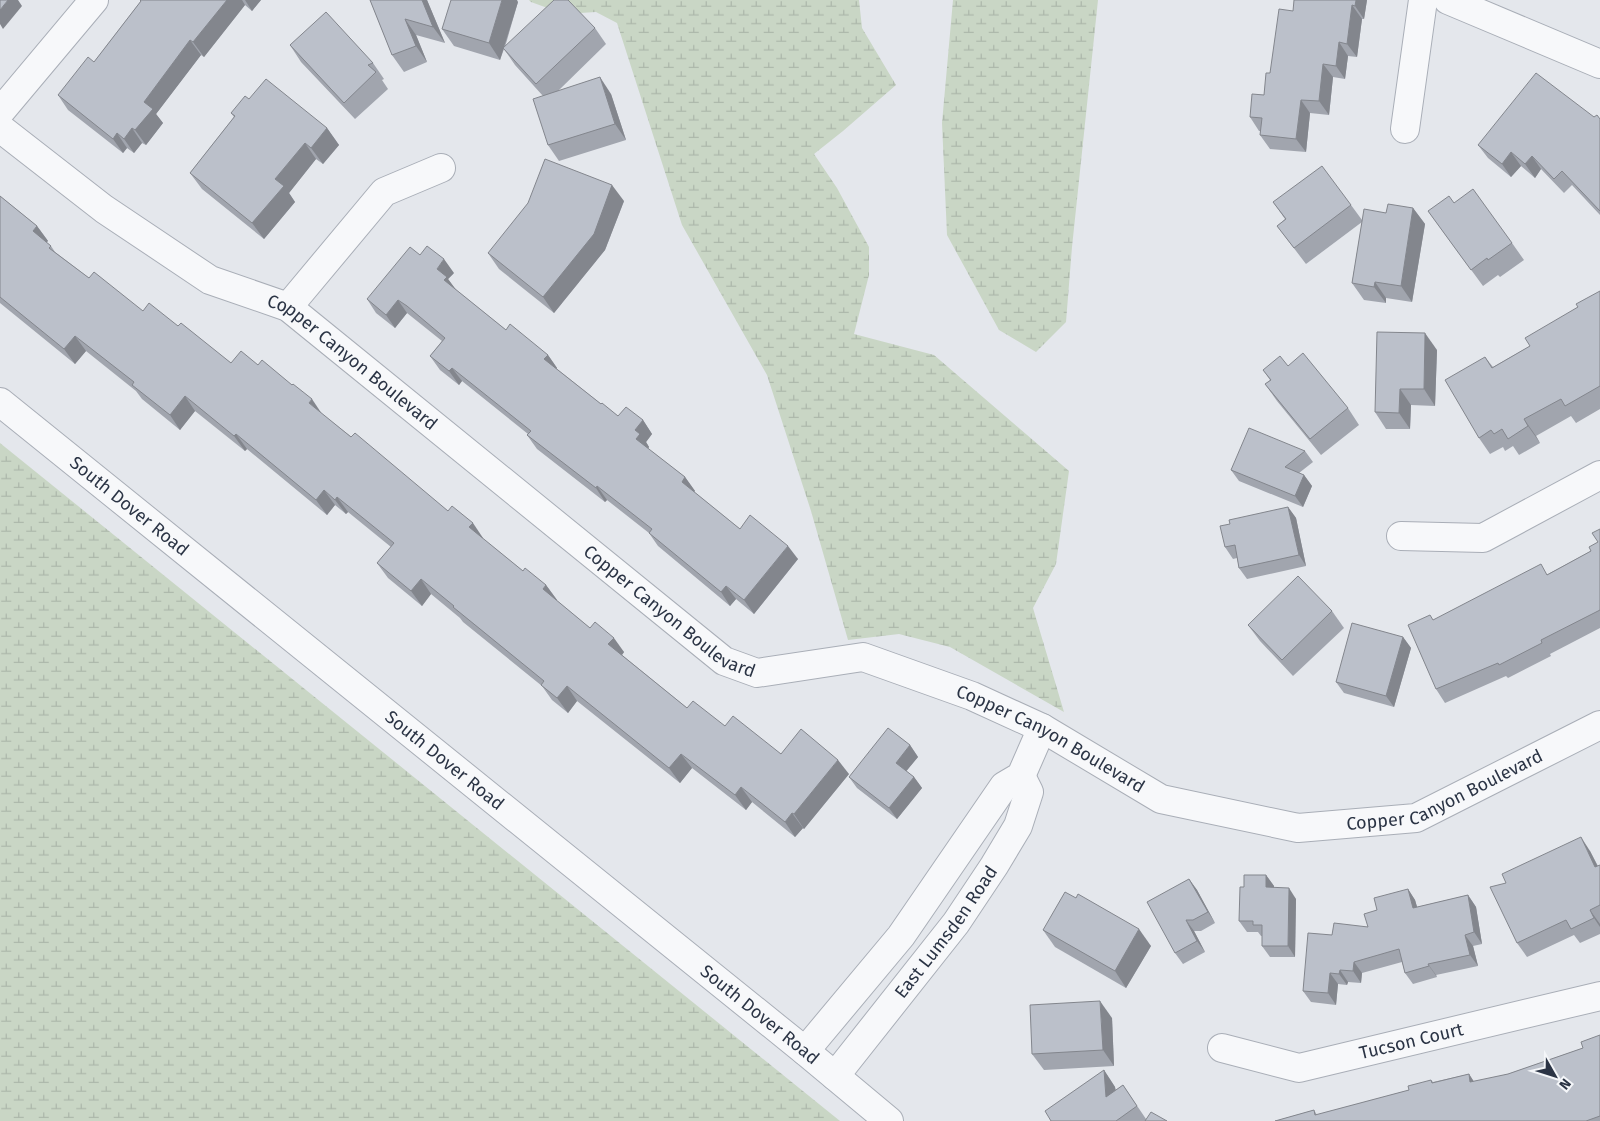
<svg xmlns="http://www.w3.org/2000/svg" width="1600" height="1121" viewBox="0 0 1600 1121" font-family="'Fira Sans',sans-serif">
<style>
.wetland{fill:url(#wetland-marsh)}
.lines{fill:none;stroke-linecap:round;stroke-linejoin:round}
.minor-casing{stroke:#a9aeb7;stroke-width:30}
.minor{stroke:#f7f8fa;stroke-width:28}
.wall{fill:#a1a5ae}
.shaded-wall{fill:#83868d}
.building{fill:#bbc0ca;stroke:#83868d}
.labels{text-anchor:middle;dominant-baseline:central;stroke-width:4;stroke-linejoin:round;paint-order:stroke}
.street-label{font-size:18px;fill:#2b3445;stroke:#f4f6f9}
</style>
<defs>
<pattern id="wetland-marsh" width="20" height="14" patternUnits="userSpaceOnUse" patternTransform="scale(1.25)"><rect width="20" height="14" fill="#c9d6c5"/><path d="M1 5h8M5 5V1M11 12h8M15 12V8" fill="none" stroke="#adb8ab"/></pattern>
</defs>
<rect width="100%" height="100%" fill="#e4e7ec"/>
<g class="wetland">
<polygon points="529,0 859,0 862,28 896,85 843,131 814,154 837,188 869,247 869,275 854,334 934,355 1069,471 1056,564 1033,608 1064,712 950,647 899,634 848,640 811,511 767,375 682,225 617,23 596,12 564,14 531,2"/>
<polygon points="953,0 1098,0 1072,247 1066,322 1036,352 999,330 947,235 942,123"/>
<polygon points="0,443 840,1121 0,1121"/>
</g>
<g class="lines">
<defs>
<g id="minor">
<polyline points="1448,0 1600,64"/>
<polyline points="0,112 94,0"/>
<path id="s1" d="M0,128L104,209L210,280L288,307L724,661L757,673L863,657L972,696L1042,728L1161,799L1298,828L1416,818L1600,725"/>
<polyline points="1405,129 1423,0"/>
<polyline points="288,307 384,192 441,168"/>
<path id="s2" d="M0,402L805,1051L889,1121"/>
<polyline points="1401,536 1483,538 1600,475"/>
<path id="s3" d="M1222,1048L1299,1068L1600,996"/>
<polyline points="805,1051 901,936 1004,786 1021,776 1042,728"/>
<path id="s4" d="M835,1076L956,923L994,866L1018,826L1029,792L1021,776"/>
</g>
</defs>
<use href="#minor" class="minor-casing"/>
<use href="#minor" class="minor"/>
</g>
<g class="wall">
<polygon points="140,0 261,0 252,11 245,5 204,57 201,55 156,114 163,123 146,145 142,143 134,153 127,148 123,153 68,110 58,95 94,62 141,1"/>
<polygon points="370,0 427,0 445,43 416,35 427,62 404,72 392,55"/>
<polygon points="1367,0 1364,19 1362,19 1357,57 1348,56 1345,79 1333,77 1329,115 1310,113 1306,152 1270,149 1260,135 1260,131 1259,131 1250,117 1264,95 1270,73 1293,11"/>
<polygon points="518,2 505,47 595,28 606,44 558,91 611,94 626,140 559,161 548,145 543,96 515,65 504,49 500,60 454,46 442,29"/>
<polygon points="290,45 373,63 384,79 382,80 388,89 355,119 301,62"/>
<polygon points="249,99 327,128 339,145 323,164 316,159 289,193 295,202 264,239 202,189 190,173 234,117 231,113"/>
<polygon points="1594,117 1600,119 1600,215 1572,185 1564,193 1541,169 1535,178 1521,166 1511,177 1488,158 1478,145"/>
<polygon points="0,196 37,226 48,241 46,242 51,246 55,252 89,278 143,311 178,326 231,363 258,365 483,538 482,538 523,571 546,585 557,600 556,600 590,628 624,652 622,655 687,708 781,754 849,774 804,829 803,828 795,837 752,802 746,810 692,768 680,783 577,701 568,713 552,700 542,686 463,622 460,618 431,594 422,606 388,578 377,563 391,547 348,512 346,514 335,505 327,515 247,449 245,451 195,411 180,430 142,399 136,391 86,351 75,364 0,303"/>
<polygon points="624,201 605,250 554,313 499,269 488,253"/>
<polygon points="1273,202 1351,205 1362,220 1386,213 1413,208 1425,224 1412,302 1386,298 1386,303 1364,300 1352,283 1362,222 1306,264 1277,226 1285,219"/>
<polygon points="1454,203 1512,243 1524,260 1500,277 1498,275 1483,286 1428,211"/>
<polygon points="454,273 448,279 456,290 506,330 548,355 557,368 557,369 601,404 618,416 643,420 652,434 646,442 649,447 648,449 685,477 695,491 694,492 740,529 798,559 754,614 736,599 730,606 658,546 649,533 607,500 605,502 537,449 527,435 528,434 462,381 459,385 440,370 430,356 442,341 407,313 395,328 376,313 367,299"/>
<polygon points="1600,291 1600,409 1576,423 1571,416 1536,436 1540,443 1519,455 1513,446 1505,451 1503,447 1490,454 1479,438 1485,357 1493,367 1530,346 1578,307"/>
<polygon points="1437,350 1435,406 1411,405 1410,429 1386,429 1375,412"/>
<polygon points="1288,366 1348,408 1359,425 1321,455 1277,401 1265,384 1270,380 1263,370"/>
<polygon points="1305,451 1313,462 1299,473 1304,475 1312,486 1303,507 1239,481 1231,470"/>
<polygon points="1288,507 1296,518 1306,566 1247,579 1239,568 1237,558 1233,559 1225,547 1230,524"/>
<polygon points="1600,529 1600,628 1550,654 1551,656 1508,678 1506,676 1445,703 1436,689 1434,620 1548,574 1591,551 1598,542"/>
<polygon points="1332,611 1344,628 1293,676 1260,641 1248,625"/>
<polygon points="1403,637 1411,648 1394,707 1344,693 1336,682"/>
<polygon points="910,745 918,757 906,771 914,777 922,788 897,819 857,788 849,777"/>
<polygon points="1590,851 1598,866 1600,865 1600,934 1580,943 1574,935 1527,957 1517,943"/>
<polygon points="1266,875 1274,886 1274,888 1296,899 1295,957 1270,957 1262,946 1262,936 1261,936 1258,932 1247,932 1239,921 1244,887"/>
<polygon points="1189,879 1197,890 1215,923 1201,931 1194,931 1205,952 1183,964 1175,953"/>
<polygon points="1408,889 1415,900 1417,907 1468,895 1476,907 1482,944 1473,946 1478,966 1436,975 1437,977 1413,984 1405,973 1402,962 1362,973 1361,983 1348,982 1347,985 1338,984 1336,1005 1311,1002 1303,991 1332,935 1368,927 1377,910"/>
<polygon points="1076,898 1151,946 1126,988 1055,947 1043,930"/>
<polygon points="1112,1018 1114,1066 1044,1070 1032,1054"/>
<polygon points="1600,1035 1600,1121 1275,1121 1314,1110 1317,1115 1409,1090 1431,1080 1433,1082 1469,1074 1474,1082 1508,1074 1583,1048"/>
<polygon points="1104,1070 1115,1087 1116,1090 1123,1085 1146,1119 1167,1121 1051,1121"/>
</g>
<g class="shaded-wall">
<polygon points="8,0 18,0 22,6 3,29 0,24 0,10"/>
<polygon points="227,0 242,0 245,5 204,57 193,42"/>
<polygon points="245,0 261,0 252,11"/>
<polygon points="422,0 427,0 445,43 433,27"/>
<polygon points="502,0 517,0 518,2 500,60 489,43"/>
<polygon points="1356,0 1367,0 1364,19 1355,6"/>
<polygon points="1352,5 1362,19 1357,57 1347,44"/>
<polygon points="405,19 416,35 427,62 416,46"/>
<polygon points="190,40 201,55 156,114 163,123 146,145 135,130 144,102"/>
<polygon points="1339,42 1348,56 1345,79 1336,66"/>
<polygon points="1323,64 1333,77 1329,115 1319,101"/>
<polygon points="600,77 611,94 626,140 615,124"/>
<polygon points="1301,100 1310,113 1306,152 1296,139"/>
<polygon points="132,128 142,143 134,153 124,139"/>
<polygon points="327,128 339,145 323,164 311,148"/>
<polygon points="117,133 127,148 123,153 113,139"/>
<polygon points="305,143 316,159 289,193 295,202 264,239 252,223 275,179"/>
<polygon points="1511,152 1521,166 1511,177 1502,164"/>
<polygon points="1532,156 1541,169 1535,178 1525,164"/>
<polygon points="612,185 624,201 605,250 554,313 543,297"/>
<polygon points="1413,208 1425,224 1412,302 1401,286"/>
<polygon points="37,226 48,241 43,246 33,231"/>
<polygon points="444,259 454,273 448,279 457,291 454,294 437,269"/>
<polygon points="1375,282 1386,298 1386,303 1374,287"/>
<polygon points="398,300 407,313 395,328 386,315"/>
<polygon points="1425,333 1437,350 1435,406 1424,389"/>
<polygon points="75,336 86,351 75,364 64,349"/>
<polygon points="548,355 557,368 554,372 544,359"/>
<polygon points="452,368 462,381 459,385 449,371"/>
<polygon points="1400,389 1411,405 1410,429 1399,413"/>
<polygon points="185,396 195,411 180,430 170,415"/>
<polygon points="312,399 322,414 309,403"/>
<polygon points="1524,419 1536,436 1540,443 1528,426"/>
<polygon points="643,420 652,434 646,442 649,447 645,452 636,439 635,430"/>
<polygon points="236,434 247,449 245,451 234,436"/>
<polygon points="1304,475 1312,486 1303,507 1295,496"/>
<polygon points="685,477 695,491 691,495 682,482"/>
<polygon points="597,486 607,500 605,502 596,488"/>
<polygon points="324,490 335,505 327,515 316,500"/>
<polygon points="337,497 348,512 346,514 335,500"/>
<polygon points="1288,507 1296,518 1306,566 1299,555"/>
<polygon points="473,523 483,538 479,542 469,527"/>
<polygon points="788,546 798,559 754,614 744,600"/>
<polygon points="421,579 431,594 422,606 411,591"/>
<polygon points="546,585 557,600 553,604 543,589"/>
<polygon points="726,586 736,599 730,606 721,592"/>
<polygon points="1403,637 1411,648 1394,707 1386,696"/>
<polygon points="614,638 624,652 619,659 608,644"/>
<polygon points="567,686 577,701 568,713 557,698"/>
<polygon points="910,745 918,757 904,774 896,763"/>
<polygon points="681,754 692,768 680,783 669,768"/>
<polygon points="838,760 849,774 804,829 794,814"/>
<polygon points="914,777 922,788 897,819 889,808"/>
<polygon points="741,787 752,802 746,810 735,795"/>
<polygon points="792,813 803,828 795,837 785,822"/>
<polygon points="1581,837 1590,851 1600,871 1595,867"/>
<polygon points="1266,875 1274,886 1274,899 1266,887"/>
<polygon points="1189,879 1197,890 1215,923 1208,912"/>
<polygon points="1289,888 1296,899 1295,957 1288,946"/>
<polygon points="1408,889 1415,900 1421,920 1413,908"/>
<polygon points="1468,895 1476,907 1482,944 1474,932"/>
<polygon points="1590,910 1600,924 1600,927 1594,918"/>
<polygon points="1186,920 1194,931 1205,952 1197,941"/>
<polygon points="1139,929 1151,946 1126,988 1115,971"/>
<polygon points="1465,935 1473,946 1478,966 1470,955"/>
<polygon points="1354,962 1362,973 1361,983 1353,971"/>
<polygon points="1428,964 1436,975 1437,977 1429,966"/>
<polygon points="1340,970 1348,982 1347,985 1339,974"/>
<polygon points="1330,973 1338,984 1336,1005 1328,993"/>
<polygon points="1100,1001 1112,1018 1114,1066 1103,1050"/>
<polygon points="1104,1070 1115,1087 1117,1114 1106,1097"/>
<polygon points="1469,1074 1478,1088 1470,1082"/>
</g>
<g class="building">
<polygon points="0,0 8,0 0,10"/>
<polygon points="140,0 227,0 193,42 190,40 144,102 153,109 135,130 132,128 124,139 117,133 113,139 58,95 88,57 94,62 141,1"/>
<polygon points="370,0 422,0 433,27 405,19 416,46 392,55"/>
<polygon points="451,0 502,0 489,43 442,29"/>
<polygon points="554,0 568,0 595,28 536,84 503,48"/>
<polygon points="1294,0 1356,0 1355,6 1352,5 1347,44 1339,42 1336,66 1323,64 1319,101 1301,100 1296,139 1260,135 1262,118 1250,117 1252,94 1264,95 1266,73 1270,73 1279,9 1293,11"/>
<polygon points="326,12 373,63 368,65 376,72 344,103 290,45"/>
<polygon points="1536,73 1594,117 1597,115 1600,119 1600,211 1562,171 1554,179 1532,156 1525,164 1511,152 1502,164 1478,145"/>
<polygon points="600,77 615,124 548,145 533,99"/>
<polygon points="266,79 327,128 311,148 305,143 275,179 284,186 252,223 190,173 235,116 231,113 245,96 249,99"/>
<polygon points="545,159 612,185 594,234 543,297 488,253 528,203"/>
<polygon points="1322,166 1351,205 1294,248 1277,226 1286,219 1273,202"/>
<polygon points="1473,189 1512,243 1488,260 1487,258 1471,270 1428,211 1449,196 1454,203"/>
<polygon points="0,196 37,226 33,231 51,246 49,248 89,278 94,272 143,311 149,303 178,326 181,323 231,363 241,351 258,365 262,360 292,385 293,384 312,399 309,403 351,437 355,433 448,511 452,506 473,523 469,527 523,571 525,568 546,585 543,589 590,628 595,622 614,638 608,644 687,708 693,701 725,726 733,716 781,754 801,729 838,760 794,814 792,813 785,822 741,787 735,795 681,754 669,768 567,686 557,698 541,685 544,681 453,607 454,606 421,579 411,591 377,563 394,543 337,497 335,500 324,490 316,500 236,434 234,436 185,396 170,415 132,385 134,382 75,336 64,349 0,297"/>
<polygon points="1388,204 1413,208 1401,286 1375,282 1374,287 1352,283 1364,209 1386,213"/>
<polygon points="427,246 444,259 437,269 447,277 444,280 506,330 510,324 548,355 544,359 601,404 602,403 618,416 626,407 643,420 635,430 640,434 636,439 685,477 682,482 740,529 750,515 788,546 744,600 726,586 721,592 649,533 652,529 597,486 596,488 527,435 531,431 452,368 449,371 430,356 445,338 407,306 398,300 386,315 367,299 410,247 420,255"/>
<polygon points="1600,291 1600,386 1565,406 1561,399 1524,419 1528,426 1508,439 1502,429 1494,434 1491,430 1479,438 1445,380 1485,357 1492,368 1530,346 1525,338 1578,307 1576,304"/>
<polygon points="1377,332 1425,333 1424,389 1400,389 1399,413 1375,412"/>
<polygon points="1303,353 1348,408 1310,439 1265,384 1271,380 1263,370 1280,356 1288,366"/>
<polygon points="1249,428 1305,451 1285,467 1304,475 1295,496 1231,470"/>
<polygon points="1288,507 1299,555 1239,568 1235,545 1225,547 1220,526 1230,524 1229,520"/>
<polygon points="1600,529 1600,610 1541,640 1542,643 1499,665 1498,663 1436,689 1408,625 1430,615 1433,620 1541,564 1547,575 1591,551 1589,547 1598,542 1592,533"/>
<polygon points="1298,576 1332,611 1282,660 1248,625"/>
<polygon points="1352,623 1403,637 1386,696 1336,682"/>
<polygon points="888,728 910,745 896,763 914,777 889,808 849,777"/>
<polygon points="1581,837 1595,867 1600,865 1600,905 1590,910 1594,918 1571,929 1566,920 1517,943 1490,887 1506,883 1502,874"/>
<polygon points="1244,875 1266,875 1266,887 1289,888 1288,946 1262,946 1262,925 1253,925 1253,921 1239,921 1240,887 1244,887"/>
<polygon points="1189,879 1208,912 1193,920 1186,920 1197,941 1175,953 1147,902"/>
<polygon points="1408,889 1413,908 1468,895 1474,932 1465,935 1470,955 1428,964 1429,966 1405,973 1399,949 1354,962 1353,971 1340,970 1339,974 1330,973 1328,993 1303,991 1308,933 1332,935 1334,923 1368,927 1364,914 1377,910 1374,898"/>
<polygon points="1065,892 1076,898 1078,894 1139,929 1115,971 1043,930"/>
<polygon points="1100,1001 1103,1050 1032,1054 1030,1005"/>
<polygon points="1600,1035 1600,1116 1586,1121 1275,1121 1314,1110 1315,1115 1409,1090 1408,1086 1431,1080 1432,1083 1469,1074 1470,1082 1508,1074 1583,1048 1581,1042"/>
<polygon points="1104,1070 1106,1097 1123,1085 1137,1106 1116,1121 1051,1121 1045,1111"/>
<polygon points="1151,1112 1167,1121 1145,1121"/>
</g>
<g class="labels">
<g class="street-label">
<text stroke="none"><textPath href="#s1" startOffset="426">Copper Canyon Boulevard</textPath></text>
<text stroke="none"><textPath href="#s2" startOffset="166">South Dover Road</textPath></text>
<text stroke="none"><textPath href="#s1" startOffset="831">Copper Canyon Boulevard</textPath></text>
<text stroke="none"><textPath href="#s1" startOffset="1251">Copper Canyon Boulevard</textPath></text>
<text stroke="none"><textPath href="#s2" startOffset="571">South Dover Road</textPath></text>
<text stroke="none"><textPath href="#s1" startOffset="1671">Copper Canyon Boulevard</textPath></text>
<text stroke="none"><textPath href="#s4" startOffset="182">East Lumsden Road</textPath></text>
<text stroke="none"><textPath href="#s2" startOffset="976">South Dover Road</textPath></text>
<text stroke="none"><textPath href="#s3" startOffset="195">Tucson Court</textPath></text>
</g>
</g>
<g transform="translate(1555 1076) rotate(129)" stroke="#f4f6f9" stroke-width="4" paint-order="stroke">
<path d="M0-4L9 19L0 12L-9 19Z" fill="#2b3445"/>
<text y="-8" font-size="14" font-weight="bold" text-anchor="middle" fill="#2b3445">N</text>
</g>
</svg>
